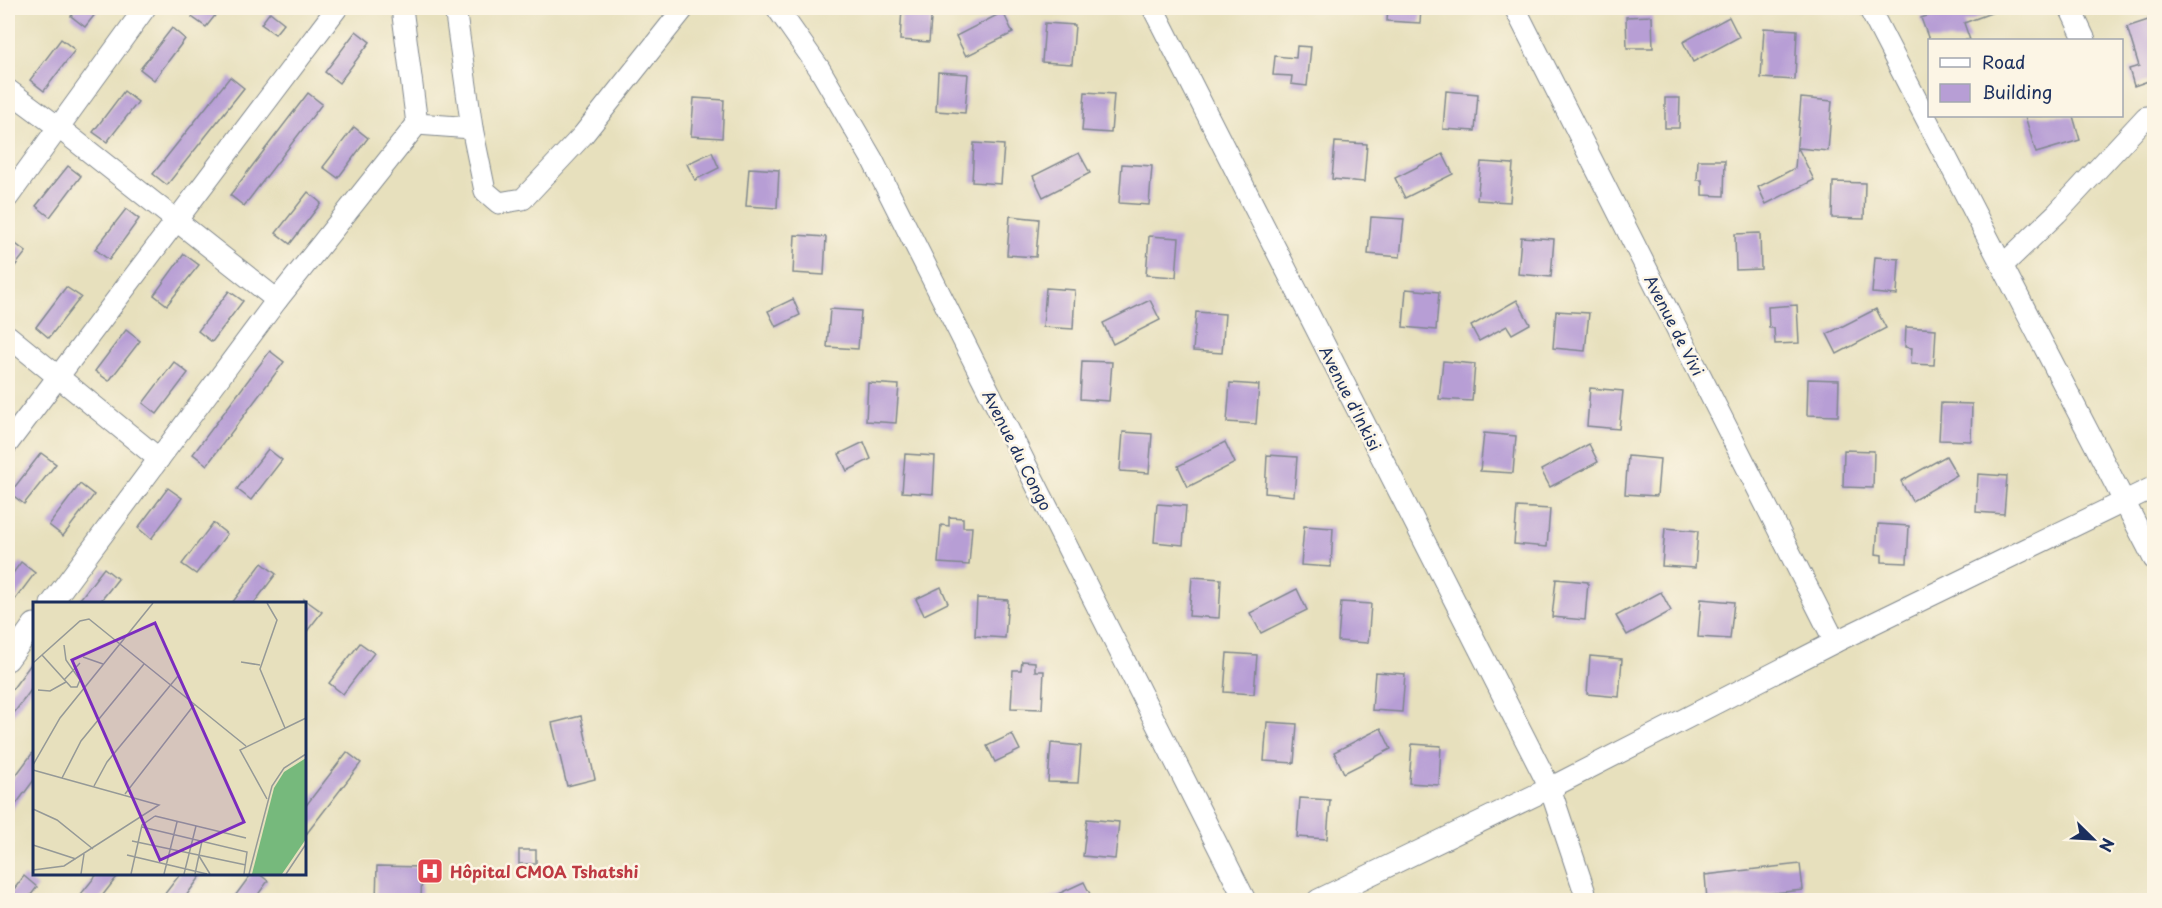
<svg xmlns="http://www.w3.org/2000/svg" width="2162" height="908" viewBox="0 0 2162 908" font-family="'Playpen Sans',sans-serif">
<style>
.building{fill:#b79ed5}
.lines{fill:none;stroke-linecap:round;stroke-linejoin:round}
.minor-casing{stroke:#81888e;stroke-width:23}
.minor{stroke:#fff;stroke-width:21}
.labels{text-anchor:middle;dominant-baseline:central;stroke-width:5;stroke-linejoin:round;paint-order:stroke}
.street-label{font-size:16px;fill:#1b2f5e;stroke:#fcf5e5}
.health-label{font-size:16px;font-weight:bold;fill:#be3a42;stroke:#fcf5e5;text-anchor:start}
.inset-road{fill:none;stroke:#959997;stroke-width:1.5}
.view{fill:#7b2cbf;fill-opacity:0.15;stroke:#7b2cbf;stroke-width:3}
.inset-edge{fill:none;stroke:#1b2f5e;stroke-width:3}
</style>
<rect width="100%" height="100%" fill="#fcf5e5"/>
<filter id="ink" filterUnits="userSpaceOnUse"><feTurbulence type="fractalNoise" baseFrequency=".0167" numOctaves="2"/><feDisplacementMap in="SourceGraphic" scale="12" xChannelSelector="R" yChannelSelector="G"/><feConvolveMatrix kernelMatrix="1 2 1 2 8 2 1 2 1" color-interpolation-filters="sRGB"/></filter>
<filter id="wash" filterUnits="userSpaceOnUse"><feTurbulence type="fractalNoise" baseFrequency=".008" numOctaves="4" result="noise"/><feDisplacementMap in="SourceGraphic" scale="24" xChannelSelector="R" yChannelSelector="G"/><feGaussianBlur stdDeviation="1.35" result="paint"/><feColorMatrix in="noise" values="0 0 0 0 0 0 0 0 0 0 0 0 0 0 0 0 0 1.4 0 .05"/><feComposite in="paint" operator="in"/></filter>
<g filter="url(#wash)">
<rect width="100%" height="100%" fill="#e7e0bd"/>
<g id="blocks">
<g class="building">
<polygon points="77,8 100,8 85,27 71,16"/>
<polygon points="199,8 221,8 206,27 192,17"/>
<polygon points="902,8 932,8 929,42 900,40"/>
<polygon points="1388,8 1421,8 1420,23 1387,21"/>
<polygon points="1950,8 2001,8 2002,9 1964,23 1970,40 1929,40 1921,18"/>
<polygon points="270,12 284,23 275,34 261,24"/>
<polygon points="1003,12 1013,33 966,56 956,36"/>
<polygon points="1652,16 1653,48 1627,48 1626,17"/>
<polygon points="1729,17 1739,37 1693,62 1683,42"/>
<polygon points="2154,18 2154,79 2134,86 2129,69 2139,66 2127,27"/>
<polygon points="1045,23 1075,25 1072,64 1042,62"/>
<polygon points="172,28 185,39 154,80 140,69"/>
<polygon points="1764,28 1797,30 1795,80 1761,78"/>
<polygon points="356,31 370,42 339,83 325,72"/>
<polygon points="61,39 75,50 44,91 30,80"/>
<polygon points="1297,46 1311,47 1307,86 1291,84 1292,76 1273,75 1275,56 1296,58"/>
<polygon points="938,72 968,74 965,113 936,111"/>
<polygon points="230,77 244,88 167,185 153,174"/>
<polygon points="124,91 138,102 107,142 93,132"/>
<polygon points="1446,91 1478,94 1475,131 1443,129"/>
<polygon points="1085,92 1114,94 1111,133 1082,131"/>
<polygon points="308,93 322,104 244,206 230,195"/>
<polygon points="694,98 724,100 722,138 691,136"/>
<polygon points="1665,98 1680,98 1679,128 1665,128"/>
<polygon points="1801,98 1832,101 1828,151 1798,148 1814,180 1766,204 1758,187 1795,168"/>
<polygon points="2025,116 2073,116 2080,140 2036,153"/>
<polygon points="354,127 368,138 338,178 323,167"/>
<polygon points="1335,142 1367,144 1364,182 1332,179"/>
<polygon points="974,143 1004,145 1001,184 972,182"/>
<polygon points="712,152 719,168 695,180 687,164"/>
<polygon points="1079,153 1090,173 1043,197 1033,176"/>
<polygon points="1443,154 1453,174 1405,198 1395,178"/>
<polygon points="1698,160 1725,160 1724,196 1702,195 1702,180 1697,180"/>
<polygon points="1481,162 1513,164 1510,202 1477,200"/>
<polygon points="1122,164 1152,166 1149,205 1119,203"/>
<polygon points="68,166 81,176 50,217 36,206"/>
<polygon points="749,168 779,170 777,208 746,206"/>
<polygon points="1833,182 1865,183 1864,219 1832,218"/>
<polygon points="308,192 321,203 290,244 276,233"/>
<polygon points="126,209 139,219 109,260 95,249"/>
<polygon points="1010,216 1039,219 1036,257 1007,255"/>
<polygon points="1371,217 1404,219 1400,257 1368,254"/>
<polygon points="1760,233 1761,269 1736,270 1735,234"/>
<polygon points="795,235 826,237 824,275 793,273"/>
<polygon points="1149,236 1179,238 1176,277 1146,275"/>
<polygon points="1521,237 1554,239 1551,277 1518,274"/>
<polygon points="8,238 26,252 8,275"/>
<polygon points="184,254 199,265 167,305 154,295"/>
<polygon points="1875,257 1899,259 1897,295 1872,293"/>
<polygon points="66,287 81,297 49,338 36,327"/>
<polygon points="1046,288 1075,290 1073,329 1043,327"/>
<polygon points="1406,289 1439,292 1436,330 1403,327"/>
<polygon points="229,291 243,301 212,342 198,331"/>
<polygon points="793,299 800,315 776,327 768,311"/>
<polygon points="1150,300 1160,320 1113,344 1103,323"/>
<polygon points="1517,300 1530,324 1512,334 1507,326 1479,341 1471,326"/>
<polygon points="1797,305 1799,343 1775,344 1774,328 1769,328 1768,307"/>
<polygon points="830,309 861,311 858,349 827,347"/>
<polygon points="1876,309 1886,328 1837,354 1827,334"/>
<polygon points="1556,311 1589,313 1585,351 1553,348"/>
<polygon points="1196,312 1225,314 1222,353 1193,351"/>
<polygon points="1906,327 1936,329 1934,365 1911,364 1912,348 1905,347"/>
<polygon points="126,330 140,341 109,381 95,371"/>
<polygon points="270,351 284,362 207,465 193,454"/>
<polygon points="1082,361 1112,362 1109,401 1080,399"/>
<polygon points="1443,361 1475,364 1472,401 1439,399"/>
<polygon points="174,362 188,373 157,414 143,403"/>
<polygon points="1808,379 1839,380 1838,416 1807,415"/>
<polygon points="868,383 899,385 896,423 866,421"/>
<polygon points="1230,383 1259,385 1256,424 1227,422"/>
<polygon points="1590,388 1623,391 1619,429 1587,426"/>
<polygon points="1941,403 1972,404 1971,441 1939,440"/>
<polygon points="1123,432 1152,434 1149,473 1120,471"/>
<polygon points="1484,433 1516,436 1513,473 1480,471"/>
<polygon points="864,442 871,459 847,471 839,454"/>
<polygon points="1225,442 1235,463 1188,487 1178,466"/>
<polygon points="1589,444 1598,462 1550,487 1541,470"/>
<polygon points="268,449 282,460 251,500 237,489"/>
<polygon points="1844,450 1874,451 1873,488 1843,487"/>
<polygon points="41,453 56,464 24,504 10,493"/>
<polygon points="905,454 935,456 933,494 902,492"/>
<polygon points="1267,455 1297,457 1294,496 1265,493"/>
<polygon points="1628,456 1660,459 1657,496 1625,494"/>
<polygon points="1946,456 1957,475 1912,501 1901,481"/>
<polygon points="1978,474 2007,476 2004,514 1976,512"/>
<polygon points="80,484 94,495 63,536 49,525"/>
<polygon points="168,488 182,498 151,539 138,528"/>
<polygon points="1157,504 1186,506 1183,545 1154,542"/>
<polygon points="1517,507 1550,509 1547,547 1514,544"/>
<polygon points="949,517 963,518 963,527 972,527 969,565 938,563 941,525 949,526"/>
<polygon points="213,523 227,534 196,574 182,564"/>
<polygon points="1878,524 1909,526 1907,563 1882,562 1882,555 1876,554"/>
<polygon points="1304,526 1333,528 1331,567 1301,565"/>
<polygon points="1665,528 1698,531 1695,568 1662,566"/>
<polygon points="21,562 35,573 8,609 8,580"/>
<polygon points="262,563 276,574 254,603 232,603"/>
<polygon points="104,568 118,579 99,603 77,603"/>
<polygon points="1192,577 1221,579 1219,618 1189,616"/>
<polygon points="1556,579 1588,582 1585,620 1552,617"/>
<polygon points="941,587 948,603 924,615 916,599"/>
<polygon points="1297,589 1307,610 1261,633 1250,613"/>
<polygon points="1661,592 1671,611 1627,635 1616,616"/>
<polygon points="977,598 1008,600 1005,638 975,636"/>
<polygon points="304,599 322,612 304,635"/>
<polygon points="1701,599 1734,602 1730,639 1698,637"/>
<polygon points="1341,602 1371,604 1368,643 1338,641"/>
<polygon points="360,643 374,653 343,694 329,683"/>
<polygon points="1227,653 1257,655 1254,694 1224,692"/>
<polygon points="1590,656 1622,659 1619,697 1587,694"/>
<polygon points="34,660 34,686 8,721 8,695"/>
<polygon points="1022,661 1035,662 1035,671 1044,671 1042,709 1011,708 1013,670 1021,670"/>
<polygon points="1375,672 1405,674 1402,712 1372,710"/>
<polygon points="581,716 595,779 567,786 552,723"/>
<polygon points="1267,722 1297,724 1294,763 1264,761"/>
<polygon points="1381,728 1391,749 1344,773 1334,752"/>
<polygon points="1012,734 1020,750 995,762 987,746"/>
<polygon points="1051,743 1081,746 1078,783 1048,782"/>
<polygon points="1412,744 1441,746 1439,785 1409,783"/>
<polygon points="34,751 34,780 8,815 8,786"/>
<polygon points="347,752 361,763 304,837 304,808"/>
<polygon points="1300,798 1330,800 1327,839 1297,837"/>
<polygon points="1087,819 1119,822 1115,859 1083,856"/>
<rect x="519" y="850" width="17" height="14"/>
<polygon points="1800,864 1803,890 1707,900 1705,875"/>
<polygon points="377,866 422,867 421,900 376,900"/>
<polygon points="98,873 120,873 99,900 89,900 81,894"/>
<polygon points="181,873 203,873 183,900 160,900"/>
<polygon points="252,873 258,873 268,881 254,900 232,900"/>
<polygon points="24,876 37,887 27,900 8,900 8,897"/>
<polygon points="1084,882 1093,900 1045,900"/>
</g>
</g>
</g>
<g filter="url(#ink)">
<use href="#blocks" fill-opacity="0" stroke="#81888e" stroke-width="1.5"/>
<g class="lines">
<defs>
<g id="minor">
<polyline points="402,8 417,124 472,128"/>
<polyline points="455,8 472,128 485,191 499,203 523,199 583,135 684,8"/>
<polyline points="777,8 819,68 872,159 1245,900"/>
<polyline points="1153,8 1550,788 1586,896"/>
<polyline points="1515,8 1835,642"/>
<polyline points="1869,8 2154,559"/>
<polyline points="2070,8 2085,40"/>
<polyline points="8,90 58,127 277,300"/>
<polyline points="8,197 145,8"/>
<polyline points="2003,265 2057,213 2146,117"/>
<polyline points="8,336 159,459"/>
<polyline points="8,443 337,8"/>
<polyline points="51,604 277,300 417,124"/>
<polyline points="8,660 34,624"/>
<polyline points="1318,900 1550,788 1835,642 2154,487"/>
</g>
</defs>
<use href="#minor" class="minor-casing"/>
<use href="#minor" class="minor"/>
</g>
</g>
<defs>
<symbol id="hospital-square" viewBox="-11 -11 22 22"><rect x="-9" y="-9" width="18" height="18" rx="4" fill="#e0444e" stroke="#fcf5e5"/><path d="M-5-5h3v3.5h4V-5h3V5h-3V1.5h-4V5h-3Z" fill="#fff"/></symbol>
</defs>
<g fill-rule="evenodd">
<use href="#hospital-square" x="415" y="856" width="30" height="30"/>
</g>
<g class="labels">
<g class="street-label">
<text transform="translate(1675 325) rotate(63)">Avenue de Vivi</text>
<text transform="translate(1351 398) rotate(63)">Avenue d'Inkisi</text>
<text transform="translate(1018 450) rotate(63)">Avenue du Congo</text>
</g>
<g class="health-label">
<text x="450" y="871">Hôpital CMOA Tshatshi</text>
</g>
</g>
<g transform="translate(33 602)">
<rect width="273" height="273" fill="#e7e0bd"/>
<path d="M273,156V237L249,272H219L241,186L251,170Z" fill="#76b97c"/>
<path class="inset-road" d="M234,1L244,18L227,67L252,126M9,53L38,85H44L47,78L33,58L31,43M50,55L70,62M208,60L227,63M0,61L47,19L56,17L213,144M31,78L47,61M5,88L17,89L33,80M0,163L27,116L120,1M0,168L126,203L31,264L0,268M29,176L48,139L111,62M61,184L74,160L145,74M92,192L161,103M234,197L207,148L273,116M0,207L24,218L60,247M122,214L213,236M109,225L214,250L211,272M99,239L213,263M0,243L43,257M94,253L174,272M166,254L177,272M48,272L51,252M98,272L109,223L122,214M131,272L144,220M151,272L163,224M162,272L169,239M216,272L239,184L251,166L273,152M253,272L273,242"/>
<path class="view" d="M122,21L211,220L127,258L39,58Z"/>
<rect width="273" height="273" class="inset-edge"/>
</g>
<rect width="2162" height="908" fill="none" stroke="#fcf5e5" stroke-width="30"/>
<rect x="1928" y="39" width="195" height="78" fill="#fcf5e5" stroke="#a2a6af" stroke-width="1.5"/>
<rect x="1940" y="58" width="30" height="9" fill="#ffffff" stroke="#a2a6af" stroke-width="1.5"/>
<text x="1982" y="69" font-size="18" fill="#1b2f5e">Road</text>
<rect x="1940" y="84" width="30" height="18" fill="#b79ed5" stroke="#a2a6af" stroke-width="1.5"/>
<text x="1982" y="99" font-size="18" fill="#1b2f5e">Building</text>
<g transform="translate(2093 839) rotate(114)" stroke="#fcf5e5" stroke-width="4.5" paint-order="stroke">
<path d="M0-4.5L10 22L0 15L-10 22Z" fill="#1b2f5e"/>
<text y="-9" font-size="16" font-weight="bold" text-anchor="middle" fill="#1b2f5e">N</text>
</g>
</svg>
